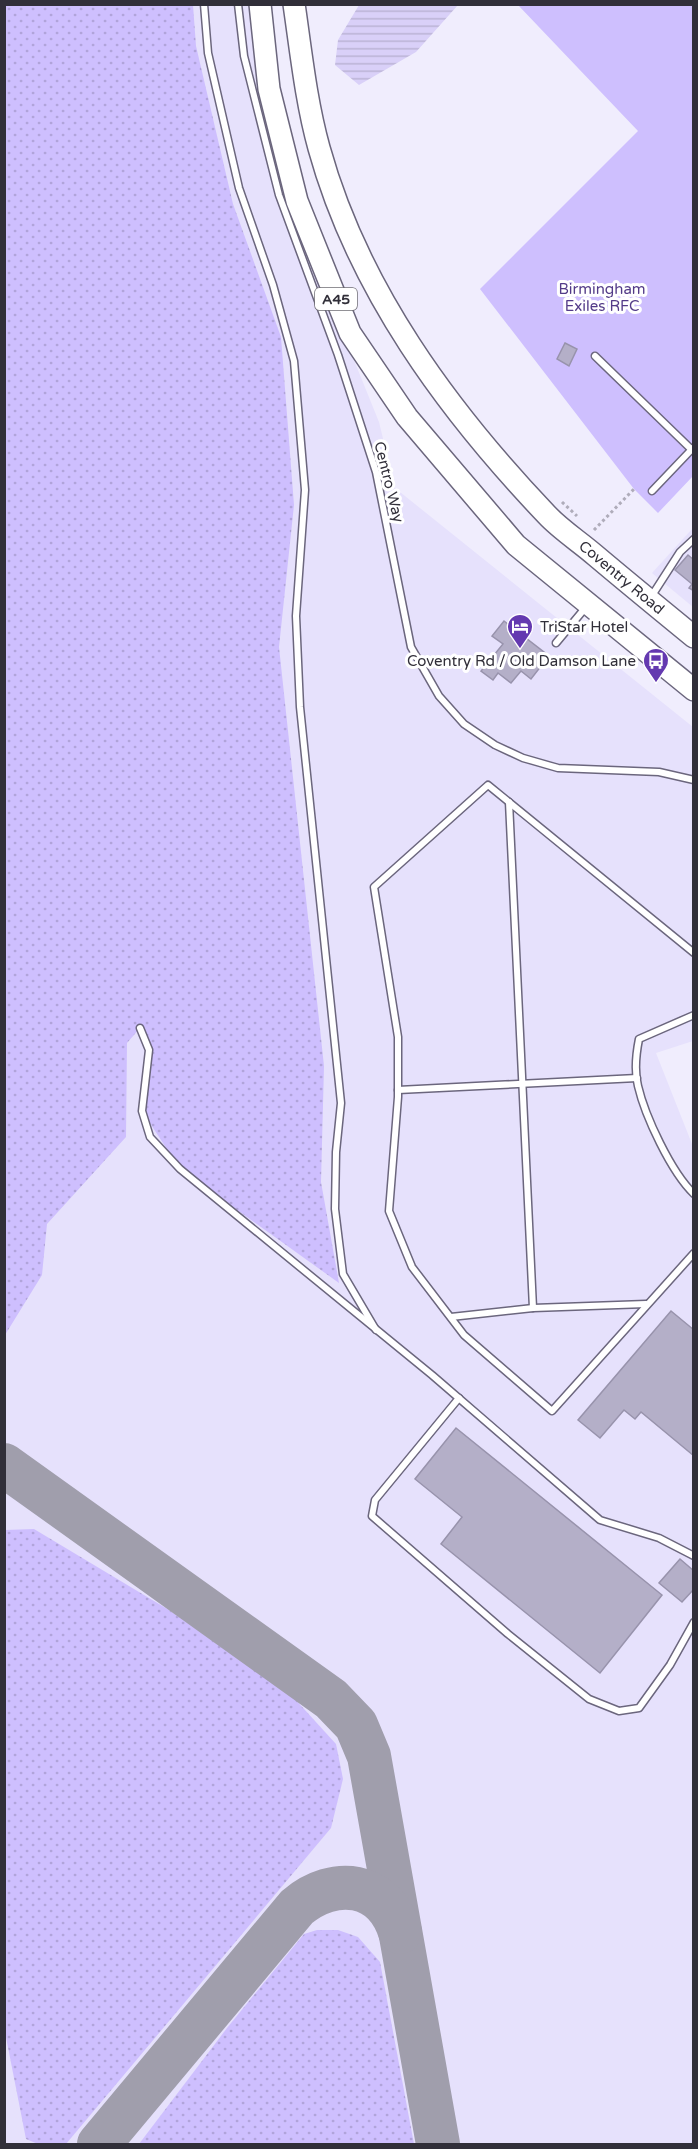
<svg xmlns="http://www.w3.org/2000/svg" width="698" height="2149" viewBox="0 0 698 2149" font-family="'Varela Round',sans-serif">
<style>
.built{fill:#e6e1fc}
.grass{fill:url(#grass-dots)}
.park{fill:#cebffe}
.water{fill:url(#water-rules)}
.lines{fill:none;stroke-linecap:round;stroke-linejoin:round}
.taxiway{stroke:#a09eac;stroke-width:44}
.building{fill:#b4afc8;stroke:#9893ac;stroke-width:1.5}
.service-casing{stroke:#6b667d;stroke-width:9}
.trunk-casing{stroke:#6b667d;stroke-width:24}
.path{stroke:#afacba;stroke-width:3;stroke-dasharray:3 3;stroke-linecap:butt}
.service{stroke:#fff;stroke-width:6}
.trunk{stroke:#fff;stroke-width:21}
.labels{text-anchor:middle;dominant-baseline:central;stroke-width:6;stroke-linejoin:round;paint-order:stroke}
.shield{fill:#fff;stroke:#6f6d74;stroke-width:1.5}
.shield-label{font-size:14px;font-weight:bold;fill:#312f39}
.park-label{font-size:15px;fill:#533b88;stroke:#fff}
.street-label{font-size:15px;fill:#312f39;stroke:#fff}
.poi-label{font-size:15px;fill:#312f39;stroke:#fff;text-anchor:start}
</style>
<defs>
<pattern id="grass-dots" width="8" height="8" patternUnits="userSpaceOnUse" patternTransform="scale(1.5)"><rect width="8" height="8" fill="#cebffe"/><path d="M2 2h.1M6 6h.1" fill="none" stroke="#b1a4da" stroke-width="1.8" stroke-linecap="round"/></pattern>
<pattern id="water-rules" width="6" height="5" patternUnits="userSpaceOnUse" patternTransform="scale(1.5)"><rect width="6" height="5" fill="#d9d0f8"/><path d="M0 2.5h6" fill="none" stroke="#bbb3d5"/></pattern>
</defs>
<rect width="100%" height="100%" fill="#f0edfd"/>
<g class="built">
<polygon points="5,5 249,5 261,90 288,197 379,422 395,488 693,727 693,1041 656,1053 694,1149 693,2144 5,2144"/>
<polygon points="693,528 693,607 652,573"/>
</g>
<g class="grass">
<polygon points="5,5 193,5 196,46 233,204 281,337 294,505 279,647 324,1066 321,1182 339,1283 180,1169 142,1111 149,1050 140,1028 127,1043 126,1137 47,1224 42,1275 5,1335"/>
<polygon points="34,1529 169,1610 294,1698 336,1744 343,1779 331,1828 66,2144 38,2144 26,2139 4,2027 5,1530"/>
<polygon points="317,1930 338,1930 358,1937 380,1962 414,2144 139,2144 227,2028 304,1934"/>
</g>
<polygon class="park" points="518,5 693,5 693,476 658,513 634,489 480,289 638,131"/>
<polygon class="water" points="359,5 359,4 458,5 416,52 359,85 335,65 338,40"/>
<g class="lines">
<g class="taxiway">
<polyline points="4,1465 331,1699 356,1725 369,1756 438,2144"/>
<path d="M99,2144L297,1907C334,1876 384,1881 400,1932"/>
</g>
</g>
<g class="building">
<polygon points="565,343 577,349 569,366 557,359"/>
<polygon points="688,555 694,560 694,591 689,588 692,584 675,570"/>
<polygon points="504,621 549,656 531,679 521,671 511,683 498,673 493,680 481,671 503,644 492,636"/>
<polygon points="671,1311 694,1330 694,1456 641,1412 635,1419 624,1410 600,1438 578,1420"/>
<polygon points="456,1428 662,1595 600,1673 441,1544 462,1517 415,1479"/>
<polygon points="680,1559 694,1571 694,1589 682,1602 659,1583"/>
</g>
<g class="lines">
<defs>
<g id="service">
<polyline points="204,4 208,53 239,188 273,285 294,361 305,490 296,616 300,707 341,1103 336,1152 335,1209 343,1274 376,1330"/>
<polyline points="238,4 244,56 279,195 338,355 376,472 411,647 439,696 464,724 495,745 523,758 558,768 659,772 694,780"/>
<polyline points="595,356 692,450"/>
<polyline points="652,491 693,448"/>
<polyline points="651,597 680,552 694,539"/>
<polyline points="556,643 586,607"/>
<polyline points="509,802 533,1308"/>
<polyline points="694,953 488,785 374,887 398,1037 398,1097 389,1211 412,1267 464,1335 552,1411 694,1253"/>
<path d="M694,1015L639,1039C636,1054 634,1070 638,1086C645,1116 671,1172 694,1194"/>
<polyline points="140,1028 149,1050 142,1111 150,1137 180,1169 432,1375 600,1520 659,1538 694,1556"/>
<polyline points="398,1090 637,1078"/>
<polyline points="451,1317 533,1308 646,1304"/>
<polyline points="459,1398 375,1500 372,1516 508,1634 589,1699 619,1711 639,1708 670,1665 694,1622"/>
</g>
<g id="trunk">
<polyline points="260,4 269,89 297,201 350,333 407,417 516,545 694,690"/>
<path id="s1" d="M294,4C301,52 306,101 319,148C358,289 447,410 547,515C561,530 580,542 596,556C628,583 661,610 694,637"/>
</g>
</defs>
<use href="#service" class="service-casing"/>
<use href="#trunk" class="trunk-casing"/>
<g class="path">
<polyline points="562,502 577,516"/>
<polyline points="594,530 634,489"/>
</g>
<use href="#service" class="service"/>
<use href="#trunk" class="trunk"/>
</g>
<defs>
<symbol id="hotel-pin" viewBox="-11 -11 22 30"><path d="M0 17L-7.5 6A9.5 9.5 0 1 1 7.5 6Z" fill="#6439b0" stroke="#fff"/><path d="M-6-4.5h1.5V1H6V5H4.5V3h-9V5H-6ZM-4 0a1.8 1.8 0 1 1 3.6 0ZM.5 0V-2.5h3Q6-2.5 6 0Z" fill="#fff"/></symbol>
<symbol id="bus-pin" viewBox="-11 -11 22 30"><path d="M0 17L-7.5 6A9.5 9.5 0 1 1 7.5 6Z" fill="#6439b0" stroke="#fff"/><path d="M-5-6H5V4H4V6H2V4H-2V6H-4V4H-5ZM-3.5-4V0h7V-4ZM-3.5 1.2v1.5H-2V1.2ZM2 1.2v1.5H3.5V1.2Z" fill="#fff"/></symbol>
</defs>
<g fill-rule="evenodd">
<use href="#hotel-pin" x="505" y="612" width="30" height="40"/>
<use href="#bus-pin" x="641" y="646" width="30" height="40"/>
</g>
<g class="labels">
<rect class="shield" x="315" y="288" width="42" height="22" rx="4.5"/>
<g class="shield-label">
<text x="336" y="299">A45</text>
</g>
<g class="park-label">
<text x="602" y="289">Birmingham<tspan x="602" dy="17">Exiles RFC</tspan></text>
</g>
<g class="street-label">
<text transform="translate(389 482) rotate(76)">Centro Way</text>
<text stroke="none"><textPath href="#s1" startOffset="680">Coventry Road</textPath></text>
</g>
<g class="poi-label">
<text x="540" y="627">TriStar Hotel</text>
<text x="636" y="661" text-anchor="end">Coventry Rd / Old Damson Lane</text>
</g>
</g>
<rect width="698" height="2149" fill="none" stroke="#312f39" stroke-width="12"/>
</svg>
